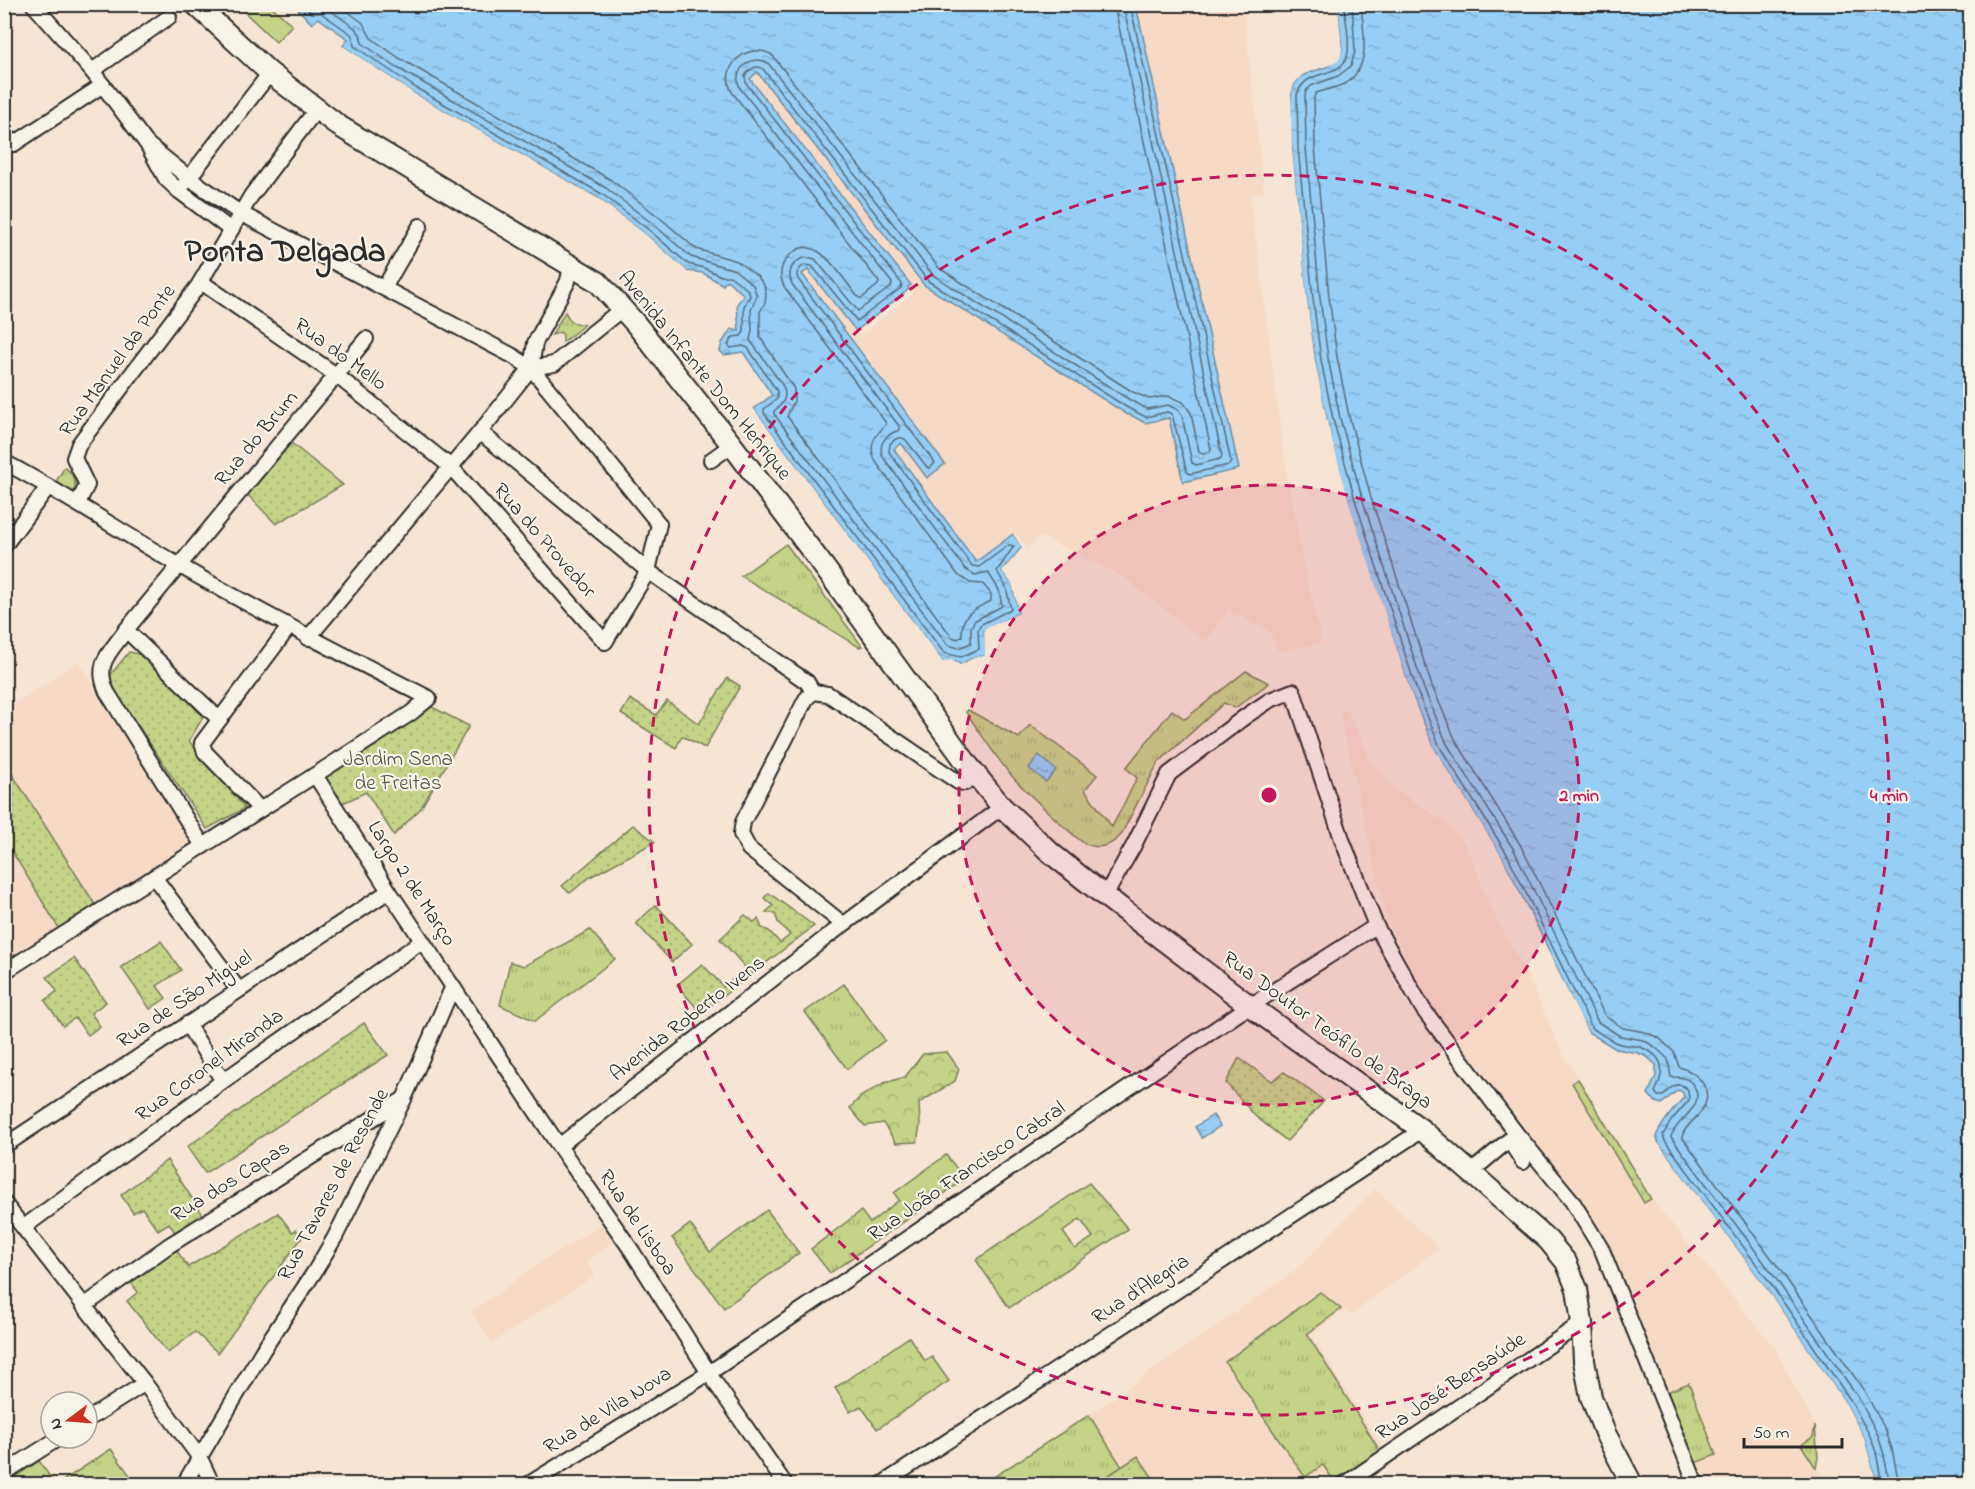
<svg xmlns="http://www.w3.org/2000/svg" width="1975" height="1489" viewBox="0 0 1975 1489" font-family="'Indie Flower',sans-serif">
<style>
.built{fill:#f6dac6}
.grass{fill:url(#grass-tufts);stroke:#787f59;stroke-width:1.5}
.forest{fill:url(#forest-crowns);stroke:#787f59;stroke-width:1.5;fill-rule:evenodd}
.park{fill:url(#park-dots);stroke:#787f59;stroke-width:1.5}
.pitch{fill:#c4d387;stroke:#787f59;stroke-width:1.5}
.water{fill:url(#water-ripples);stroke:#6b8da4;stroke-width:1.5}
.pier{fill:#f6e4d4}
.lines{fill:none;stroke-linecap:round;stroke-linejoin:round}
.shore{stroke:#566c7c;stroke-width:1.5}
.street-casing{stroke:#2b2b2b;stroke-width:18}
.secondary-casing{stroke:#2b2b2b;stroke-width:24}
.street{stroke:#f7f3e8;stroke-width:14}
.secondary{stroke:#f7f3e8;stroke-width:20}
.ring{fill:none;stroke:#c2185b;stroke-width:3;stroke-dasharray:10 8}
.labels{text-anchor:middle;dominant-baseline:central;stroke-width:4.5;stroke-linejoin:round;paint-order:stroke}
.street-label{font-size:21px;fill:#2b2b2b;stroke:#f7f3e8}
.park-label{font-size:21px;fill:#515542;stroke:#f7f3e8}
.town-label{font-size:33px;font-weight:bold;fill:#2b2b2b;stroke:#f7f3e8}
.centre{fill:#c2185b;stroke:#f7f3e8;stroke-width:3}
.ring-label{font-size:18px;text-anchor:middle;font-weight:bold;fill:#c2185b;stroke:#f7f3e8;stroke-width:4.5;stroke-linejoin:round;paint-order:stroke}
</style>
<defs>
<pattern id="grass-tufts" width="24" height="20" patternUnits="userSpaceOnUse" patternTransform="scale(1.5)"><rect width="24" height="20" fill="#c4d387"/><path d="M3 7l-1-3M5 7V3M7 7l1-3M15 17l-1-3M17 17v-4M19 17l1-3" fill="none" stroke="#a9b575"/></pattern>
<pattern id="forest-crowns" width="20" height="18" patternUnits="userSpaceOnUse" patternTransform="scale(1.5)"><rect width="20" height="18" fill="#c4d387"/><path d="M2 6a3 3 0 1 1 6 0M12 15a3 3 0 1 1 6 0" fill="none" stroke="#a9b575"/></pattern>
<pattern id="park-dots" width="8" height="8" patternUnits="userSpaceOnUse" patternTransform="scale(1.5)"><rect width="8" height="8" fill="#c4d387"/><path d="M2 2h.1M6 6h.1" fill="none" stroke="#a9b575" stroke-width="1.8" stroke-linecap="round"/></pattern>
<pattern id="water-ripples" width="26" height="14" patternUnits="userSpaceOnUse" patternTransform="scale(1.5)"><rect width="26" height="14" fill="#96cef5"/><path d="M2 4q2-2 4 0t4 0M15 11q2-2 4 0t4 0" fill="none" stroke="#81b1d2"/></pattern>
</defs>
<rect width="100%" height="100%" fill="#f6e4d4"/>
<filter id="ink" filterUnits="userSpaceOnUse"><feTurbulence type="fractalNoise" baseFrequency=".0167" numOctaves="2"/><feDisplacementMap in="SourceGraphic" scale="12" xChannelSelector="R" yChannelSelector="G"/><feConvolveMatrix kernelMatrix="1 2 1 2 8 2 1 2 1" color-interpolation-filters="sRGB"/></filter>
<g filter="url(#ink)">
<g class="built">
<polygon points="1136,5 1243,5 1264,192 1250,194 1285,463 1306,576 1322,642 1279,653 1271,634 1265,628 1228,611 1205,642 1124,577 1040,536 1028,549 1015,533 976,562 894,448 901,443 927,477 945,464 802,274 808,270 860,336 913,294 908,287 910,285 750,78 758,72 1129,413 1145,423 1169,418 1183,481 1238,469"/>
<polygon points="78,662 196,845 5,968 5,711"/>
<polygon points="1339,710 1347,710 1370,759 1386,780 1403,795 1447,823 1464,842 1472,858 1485,896 1498,922 1521,962 1564,1056 1578,1079 1572,1082 1643,1203 1651,1199 1775,1348 1815,1426 1813,1437 1801,1446 1827,1484 1703,1484 1656,1363 1602,1238 1480,1080 1432,1007 1387,920"/>
<polygon points="1375,1189 1439,1248 1351,1315 1345,1310 1311,1335 1386,1453 1338,1484 1157,1484 1138,1457 1122,1467 1089,1415 1297,1269"/>
<polygon points="608,1223 618,1239 586,1260 595,1275 492,1343 472,1312 541,1262 600,1226"/>
</g>
<g class="grass">
<polygon points="565,312 571,322 584,325 563,342 563,335 560,332 552,335"/>
<path d="M65,467C73,475 78,483 73,493L55,483Z"/>
<polygon points="786,544 862,646 859,647 741,576"/>
<path d="M1246,671L1269,683L1235,708L1224,703L1158,763L1121,835C1114,843 1103,849 1092,846C1081,844 1071,832 1062,825C1043,807 1022,789 1006,769C992,751 979,731 966,712L968,710L1019,738L1030,725L1097,775L1085,790L1112,827L1137,778L1126,768L1172,710L1185,719Z"/>
<polygon points="590,930 615,959 535,1021 500,1005 510,962 524,966"/>
<polygon points="844,984 885,1040 847,1069 805,1012"/>
<polygon points="1578,1079 1651,1199 1644,1203 1572,1083"/>
<polygon points="946,1155 965,1179 830,1273 811,1249 861,1211 870,1223 899,1200 894,1193"/>
<polygon points="1320,1292 1341,1309 1307,1334 1380,1451 1334,1481 1323,1465 1305,1477 1225,1362"/>
<polygon points="1689,1383 1716,1455 1695,1463 1667,1392"/>
<polygon points="1089,1415 1122,1467 1095,1484 987,1484 986,1482"/>
<polygon points="1815,1426 1818,1457 1816,1468 1801,1445 1813,1437"/>
<polygon points="111,1449 136,1484 58,1484"/>
<polygon points="39,1461 55,1484 5,1484 5,1483"/>
</g>
<g class="forest">
<polygon points="947,1052 959,1069 955,1081 919,1103 920,1126 917,1142 896,1143 883,1123 865,1126 850,1108 860,1097 884,1083 905,1077 923,1054"/>
<path d="M1089,1183L1128,1229L1009,1308L976,1260ZM1080,1219L1093,1237L1075,1249L1063,1232Z"/>
<polygon points="909,1337 925,1361 932,1357 949,1381 877,1429 861,1406 850,1412 835,1388"/>
</g>
<g class="park">
<polygon points="290,442 343,485 276,524 246,493"/>
<polygon points="129,652 147,656 203,717 189,741 245,808 207,829 107,679"/>
<polygon points="727,678 740,686 705,748 682,736 676,748 621,714 630,699 656,715 667,701 699,724"/>
<polygon points="432,707 469,726 421,808 394,835 366,792 339,805 321,776"/>
<polygon points="4,761 98,909 61,932 5,840"/>
<polygon points="633,825 655,842 590,877 570,893 562,886"/>
<polygon points="769,893 814,926 701,1013 677,985 702,964 724,987 746,968 720,939 745,915 754,922 758,919 762,928 769,931 780,943 790,935 778,922 775,914 766,912 773,906 764,898"/>
<polygon points="656,905 692,944 672,962 636,923"/>
<polygon points="161,941 181,970 157,986 166,998 150,1009 121,967"/>
<polygon points="74,958 106,1002 91,1013 100,1026 88,1035 75,1018 63,1026 45,1001 57,991 47,977"/>
<polygon points="364,1023 388,1055 205,1173 187,1147"/>
<polygon points="1239,1058 1272,1081 1284,1072 1324,1101 1287,1141 1255,1116 1226,1083"/>
<polygon points="167,1160 203,1215 176,1234 169,1223 158,1230 142,1208 133,1213 121,1195"/>
<polygon points="767,1210 799,1253 724,1308 672,1238 690,1224 710,1252"/>
<polygon points="278,1213 292,1232 296,1230 303,1236 218,1353 195,1332 168,1353 127,1301 138,1292 129,1280 175,1248 188,1267"/>
<polygon points="1138,1456 1157,1484 1095,1484"/>
</g>
<polygon class="pitch" points="237,5 270,5 292,25 276,42"/>
<g class="water">
<polygon points="294,5 1136,5 1239,469 1183,482 1169,418 1145,423 1129,414 1128,415 924,285 757,72 750,79 911,285 908,287 909,289 856,331 808,270 802,274 945,464 927,478 901,443 894,449 976,562 1013,534 1022,547 1002,571 1012,584 1019,613 984,630 986,656 974,657 960,665 958,662 943,662 754,409 772,395 743,352 724,355 720,351 722,343 731,329 739,331 737,304 744,295 727,280 723,285 703,273 687,271 645,234 599,199 413,93 343,46 348,39 318,18 312,24"/>
<path d="M1338,5H1970V1484H1877L1864,1438L1846,1404L1763,1284L1659,1144L1656,1136C1664,1119 1673,1111 1684,1097L1683,1093L1679,1090C1672,1093 1668,1100 1661,1104L1656,1102L1648,1094L1656,1076V1065L1647,1057L1638,1053L1616,1049L1588,1032L1579,1016L1545,942L1502,857L1435,750L1411,693C1382,603 1348,513 1327,420C1309,345 1304,268 1296,191C1294,169 1286,105 1293,87C1300,71 1317,72 1330,65C1335,62 1339,56 1342,51Z"/>
<polygon points="1039,755 1056,770 1046,782 1029,768"/>
<polygon points="1213,1115 1220,1126 1202,1138 1195,1127"/>
</g>
<g class="pier">
<polygon points="1335,4 1338,5 1342,51 1339,60 1333,64 1303,74 1294,84 1291,94 1292,149 1307,300 1315,361 1327,421 1350,505 1411,693 1422,721 1435,750 1502,857 1590,1037 1586,1034 1576,1017 1542,944 1499,858 1433,751 1419,722 1409,694 1347,505 1324,421 1312,361 1304,300 1289,149 1288,94 1291,83 1301,72 1336,58 1339,51"/>
<polygon points="343,46 413,93 599,199 645,234 687,271 683,272 643,236 597,202 412,96 341,49"/>
<polygon points="754,409 943,662 951,660 960,665 975,657 985,656 984,629 1019,613 1012,584 1002,571 1022,548 1013,534 1015,533 1025,548 1006,571 1015,583 1022,614 987,631 988,658 975,660 960,668 951,663 941,664 751,411"/>
<polygon points="1655,1142 1659,1144 1763,1284 1846,1404 1864,1438 1877,1484 1873,1484 1861,1439 1844,1406 1761,1286 1664,1157"/>
</g>
<g class="lines">
<g class="shore">
<path d="M302,4L311,13H321L351,34L353,38L354,46L416,88L602,194L649,230L688,264L704,268L721,276H730L748,290L750,296L744,306V332L741,336L733,337L728,345L731,348L743,346L748,348L777,391V399L764,409V413L944,653L961,657L979,649L978,630L980,625L1011,609L1006,587L997,571L1014,546L1009,545L979,567L972,566L889,452L890,444C895,439 900,435 906,440L927,467L930,468L935,463L798,279C795,273 799,269 804,265L812,266L857,321L901,288L902,284L746,83L745,76C748,70 756,64 763,69L928,281L1128,408L1146,417L1167,412L1172,414L1187,472L1190,474L1229,465L1231,462L1130,4"/>
<path d="M313,4L324,6L355,28L360,34L362,43L394,66L606,188L653,224L691,257L735,270L753,285L757,296L751,309L752,330L750,340L783,386C788,397 783,404 774,411V414L948,645L959,648L971,643V628L974,621L1002,606L999,590L988,572L975,575L965,569L883,457C877,443 886,435 899,430V426L792,284C785,268 798,254 815,259L858,311L891,287L892,283L740,88C731,70 752,53 768,63L933,275L1130,400L1147,409L1168,405L1178,410L1182,416L1192,463L1196,465L1220,459L1222,456L1123,4"/>
<path d="M338,4L363,23L371,38L399,58L611,180L659,217L696,249L737,261L758,277L764,285L766,294L765,303L760,312V337L794,389V401L787,416L952,637L958,639L962,636C961,613 973,610 991,601V594L983,584L970,583L958,575L876,462C868,447 873,436 885,426L886,423L785,288C780,279 779,270 785,261C813,221 842,280 859,298H862L878,285L879,282L732,92C718,67 748,40 772,55L939,268L1133,392L1149,399L1168,396L1183,402L1191,413L1199,452L1203,454L1210,452L1211,449L1114,4"/>
<path d="M1344,4C1345,19 1350,37 1348,52C1344,81 1306,65 1297,95L1298,148L1313,299L1321,360L1333,419L1356,503L1417,691L1440,747L1507,854L1592,1028C1600,1033 1608,1039 1617,1043C1624,1046 1633,1045 1640,1047C1666,1056 1665,1072 1655,1092L1658,1096H1663C1671,1086 1679,1080 1688,1090L1689,1100L1671,1121L1663,1135L1665,1141L1768,1280L1851,1401L1870,1436L1876,1452L1882,1484"/>
<path d="M1352,4L1355,51L1351,66L1338,76L1311,86L1306,91L1305,96L1306,148L1320,298L1328,358L1340,418L1363,501L1424,689L1435,715L1447,744L1514,850L1598,1022L1620,1036L1643,1040L1655,1047L1668,1059L1671,1077C1680,1077 1690,1077 1695,1088C1705,1108 1675,1120 1671,1137L1774,1276L1858,1397L1877,1433L1883,1451L1890,1484"/>
<path d="M1361,4C1363,32 1373,68 1344,84C1335,88 1325,90 1316,93L1314,97L1315,147L1329,297L1337,357L1349,416L1371,498L1432,686L1455,739L1521,846L1605,1016L1623,1028L1645,1032L1659,1038L1674,1052L1679,1067C1698,1072 1715,1090 1702,1110C1696,1120 1684,1126 1682,1137L1781,1271L1865,1392L1886,1431L1892,1449L1899,1484"/>
</g>
<defs>
<g id="street">
<polyline points="33,4 92,71 147,144 166,179 179,191 231,230"/>
<polyline points="92,71 169,17"/>
<polyline points="4,132 14,144 103,85"/>
<polyline points="147,144 189,178 240,213 513,356 531,368 659,524 648,571 605,642 451,467 336,375 201,282"/>
<polyline points="185,183 270,73"/>
<polyline points="384,288 420,226"/>
<polyline points="531,368 554,364 623,308"/>
<polyline points="480,432 648,571 807,682 813,692"/>
<polyline points="711,460 732,445"/>
<path d="M4,462C65,494 121,532 180,566C262,613 345,656 429,698L411,713L315,775L4,972"/>
<polyline points="78,503 87,485 74,458 79,444 198,286 251,196 316,110"/>
<polyline points="4,546 48,487"/>
<polyline points="126,630 219,719"/>
<polyline points="308,638 480,432 531,368 535,343 568,281 571,265"/>
<polyline points="315,775 389,891 559,1146 632,1251 714,1381 785,1484"/>
<polyline points="260,809 205,752 202,743 289,627"/>
<path d="M203,846L107,692C94,663 110,653 126,630L366,339"/>
<polyline points="154,877 238,989"/>
<polyline points="1105,896 1134,845 1169,774 1246,716 1270,700 1293,691 1343,842 1376,926 1423,1009 1516,1133 1572,1201 1602,1250 1696,1484"/>
<path d="M843,924L749,849L741,834L743,822L806,699L813,692L828,694L958,782L965,783C971,778 970,773 968,765"/>
<polyline points="187,1024 223,1081"/>
<polyline points="4,1146 389,891"/>
<polyline points="559,1146 824,939 1002,807"/>
<polyline points="1471,1172 1509,1140 1523,1162"/>
<polyline points="4,1203 143,1381 200,1458 212,1484"/>
<polyline points="24,1227 223,1081 422,941"/>
<polyline points="84,1306 168,1246 404,1099"/>
<polyline points="87,1420 139,1387 143,1381"/>
<polyline points="4,1473 59,1438"/>
<polyline points="184,1484 263,1350 315,1271 335,1237 404,1099 453,986"/>
<polyline points="529,1484 709,1373 1239,1013 1376,926"/>
<polyline points="882,1484 1422,1130"/>
<polyline points="1345,1484 1582,1323"/>
</g>
<polyline id="secondary" points="195,4 270,73 339,126 598,282 635,323 732,445 824,567 968,765 1002,807 1052,854 1105,896 1250,1006 1422,1130 1548,1240 1566,1262 1577,1289 1582,1323 1584,1361 1591,1397 1605,1433 1632,1484"/>
</defs>
<use href="#street" class="street-casing"/>
<use href="#secondary" class="secondary-casing"/>
<use href="#street" class="street"/>
<use href="#secondary" class="secondary"/>
</g>
</g>
<circle cx="1269" cy="795" r="310" fill="#c2185b" fill-opacity=".12"/>
<g class="ring">
<circle cx="1269" cy="795" r="310"/>
<circle cx="1269" cy="795" r="620"/>
</g>
<g class="labels">
<g class="street-label">
<text transform="translate(340 355) rotate(36)">Rua do Mello</text>
<text transform="translate(118 361) rotate(-54)">Rua Manuel da Ponte</text>
<text transform="translate(704 376) rotate(51)">Avenida Infante Dom Henrique</text>
<text transform="translate(257 439) rotate(-50)">Rua do Brum</text>
<text transform="translate(544 541) rotate(49)">Rua do Provedor</text>
<text transform="translate(411 884) rotate(57)">Largo 2 de Março</text>
<text transform="translate(185 1000) rotate(-34)">Rua de São Miguel</text>
<text transform="translate(688 1019) rotate(-38)">Avenida Roberto Ivens</text>
<text transform="translate(1327 1031) rotate(36)">Rua Doutor Teófilo de Braga</text>
<text transform="translate(210 1066) rotate(-36)">Rua Coronel Miranda</text>
<text transform="translate(967 1172) rotate(-34)">Rua João Francisco Cabral</text>
<text transform="translate(231 1182) rotate(-32)">Rua dos Capas</text>
<text transform="translate(334 1185) rotate(-62)">Rua Tavares de Resende</text>
<text transform="translate(637 1223) rotate(56)">Rua de Lisboa</text>
<text transform="translate(1141 1290) rotate(-33)">Rua d'Alegria</text>
<text transform="translate(1451 1387) rotate(-34)">Rua José Bensaúde</text>
<text transform="translate(608 1411) rotate(-32)">Rua de Vila Nova</text>
</g>
<g class="park-label">
<text x="398" y="760">Jardim Sena<tspan x="398" dy="24">de Freitas</tspan></text>
</g>
<g class="town-label">
<text x="285" y="253">Ponta Delgada</text>
</g>
</g>
<circle cx="1269" cy="795" r="9" class="centre"/>
<g class="ring-label">
<text x="1579" y="801">2 min</text>
<text x="1889" y="801">4 min</text>
</g>
<rect width="1975" height="1489" fill="none" stroke="#f7f3e8" stroke-width="24"/>
<rect x="12" y="12" width="1951" height="1465" fill="none" stroke="#2b2b2b" stroke-width="2" filter="url(#ink)"/>
<g transform="translate(69 1420) rotate(254)"><circle r="28" fill="#f7f3e8" stroke="#a5a39c" stroke-width="1.5"/>
<path d="M0-4.5L10 22L0 15L-10 22Z" fill="#c8321e"/>
<text y="-9" font-size="16" font-weight="bold" text-anchor="middle" fill="#2b2b2b">N</text>
</g>
<path d="M1744 1438v9h98v-9" fill="none" stroke="#2b2b2b" stroke-width="3"/>
<text x="1753" y="1438" font-size="18" fill="#2b2b2b" stroke="#f7f3e8" stroke-width="4.5" paint-order="stroke">50 m</text>
</svg>
